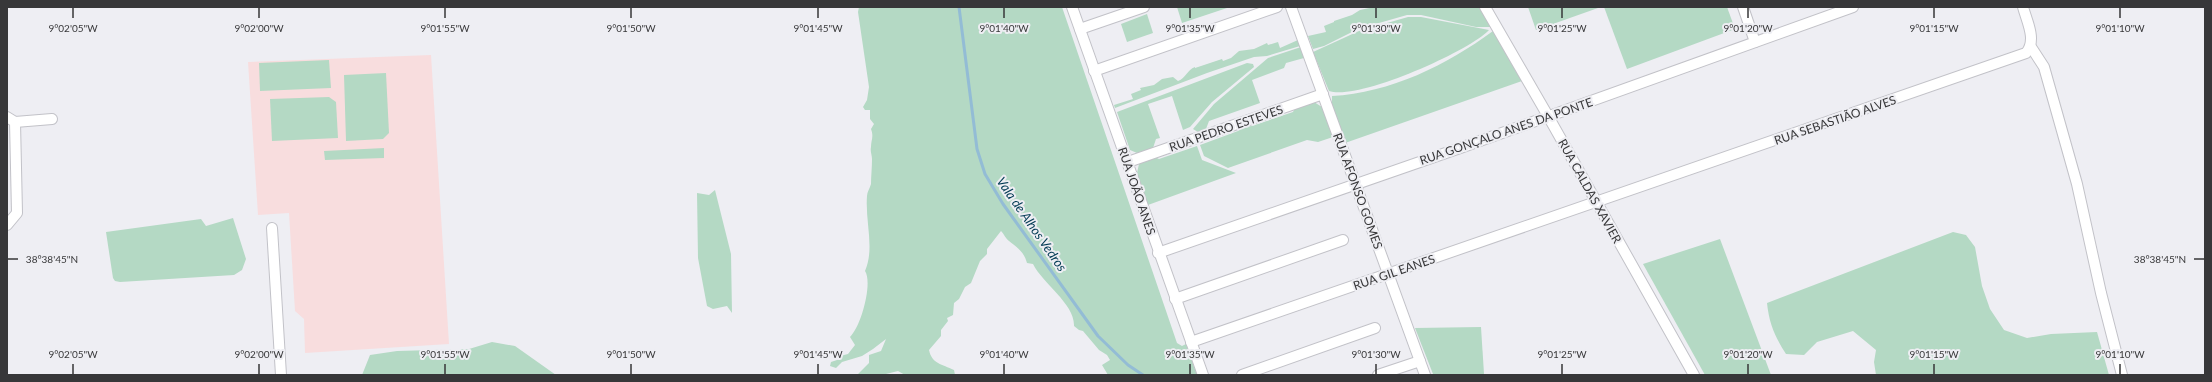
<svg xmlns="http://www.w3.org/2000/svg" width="2212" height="382" viewBox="0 0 2212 382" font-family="Lato,sans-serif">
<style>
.education{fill:#f8ddde}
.green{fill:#b4d9c4}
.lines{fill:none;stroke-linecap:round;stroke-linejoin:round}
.stream{stroke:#93bcd5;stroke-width:3}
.street-casing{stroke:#c2c2c8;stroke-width:12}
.street{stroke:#fff;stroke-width:10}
.ticks{fill:none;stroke:#373739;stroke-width:1.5}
.labels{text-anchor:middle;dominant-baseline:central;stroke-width:4;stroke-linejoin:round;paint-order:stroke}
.street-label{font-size:12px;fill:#373739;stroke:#eeeef3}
.water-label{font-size:13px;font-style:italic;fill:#003a53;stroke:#eeeef3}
.ticks-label{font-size:10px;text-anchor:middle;fill:#373739;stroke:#eeeef3;stroke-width:4;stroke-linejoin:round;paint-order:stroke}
</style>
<rect width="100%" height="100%" fill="#eeeef3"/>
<polygon class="education" points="431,55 449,344 305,353 304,319 295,311 289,213 258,215 248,62"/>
<g class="green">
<path d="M859,7H1062L1177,343L1182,346L1186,344L1197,375H1108L1102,365L1110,360L1107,355L1099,350L1083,331L1079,330L1074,326C1075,304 1043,284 1033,264L1027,263C1024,252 1018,248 1009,241C1006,239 1004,234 1001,231L987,249V254L980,261L971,283L965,287L959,299L954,303L953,315L947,318L948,321L941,330V336L929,350C932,364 942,364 954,370L955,375H905L898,371L882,375H857L869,363V355L881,351L886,339L873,349L862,356L842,362L836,368L830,366L831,362L840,359V356L848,354L855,345L850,337C861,327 873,283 865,271C875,248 865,222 867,196C867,192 870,188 871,184C871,176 872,168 872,159C872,155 870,151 871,147C871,140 874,137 871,129L874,124L870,119V110H865L863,107L867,100L869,87L858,12Z"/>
<polygon points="1177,7 1226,7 1227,8 1182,23"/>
<polygon points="1374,7 1480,7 1491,27 1476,27 1421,15 1407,15 1358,29 1324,46 1313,49 1308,36 1326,32 1324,26 1334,22 1334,21 1352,15 1360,10"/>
<polygon points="1528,7 1598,7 1598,8 1536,30"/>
<polygon points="1604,7 1727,7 1735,29 1627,69"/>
<polygon points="1147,14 1153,33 1127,42 1121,24"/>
<path d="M1408,17H1421L1489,30C1468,52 1357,101 1329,91L1313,52L1359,31Z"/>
<path d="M1493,31L1522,81L1345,143L1332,104V96C1390,93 1447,65 1493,31Z"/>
<path d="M1298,40L1300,46L1267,56L1254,57L1207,73L1115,108L1114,105L1133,99L1131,94L1141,90L1140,88L1154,85L1162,79L1173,77L1178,81C1186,78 1187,70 1195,67V68L1222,59L1223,61L1231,58L1239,51L1254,49L1267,43L1268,45L1278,42L1280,48Z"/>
<polygon points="1301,47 1304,58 1286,63 1284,68 1252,80 1260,103 1209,121 1206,129 1198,132 1193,129 1214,104 1268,58"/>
<polygon points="329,60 331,88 260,91 259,63"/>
<polygon points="1247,63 1253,64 1254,67 1212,102 1190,127 1183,130 1172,96 1148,104 1160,138 1156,139 1153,148 1137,153 1130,150 1117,112"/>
<polygon points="386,73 389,133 383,139 346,141 344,75"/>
<polygon points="329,97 336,102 338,138 272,141 270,99"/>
<polygon points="1314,102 1322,107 1333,137 1318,142 1307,140 1228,168 1204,156 1200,145 1238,131 1241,127 1252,126 1293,112 1295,108"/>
<polygon points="1197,146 1202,160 1236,173 1148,205 1137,173 1139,164 1155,157 1159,159"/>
<polygon points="384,148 384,158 325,160 324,151"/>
<polygon points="715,190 731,254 732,313 727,306 713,309 707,306 698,258 697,193 709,195"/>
<polygon points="233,218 246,259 242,270 234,275 120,282 115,281 113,278 106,232 201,219 206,226"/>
<path d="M1953,232L1966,235L1975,247L1982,286L1990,309L2004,330L2027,338L2051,334L2097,332L2109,375H1876L1874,362L1876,350L1853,331L1817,342L1804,355L1786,354C1775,337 1769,323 1767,303Z"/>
<polygon points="1720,239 1771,375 1705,375 1643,264"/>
<polygon points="1481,327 1484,374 1433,374 1415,328"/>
<polygon points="492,342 515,346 556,375 362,375 370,355 397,351 469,349"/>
</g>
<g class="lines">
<polyline class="stream" points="959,7 977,149 985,174 1003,204 1098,336 1128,365 1143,375"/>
<defs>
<g id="street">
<polyline points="1072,7 1203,375"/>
<polyline points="1291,7 1425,375"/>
<polyline points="1485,7 1548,116 1694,375"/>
<polyline points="1743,7 1755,42"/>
<polyline points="1080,29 1144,7"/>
<polyline points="2031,47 2044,67 2077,184 2101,293 2122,375"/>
<polyline points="1094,71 1277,7"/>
<polyline points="7,117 15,122 17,213 7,225"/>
<polyline points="15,122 52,119"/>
<polyline points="1128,162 1323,94"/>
<polyline points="272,228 281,375"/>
<polyline points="1158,253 1463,147 1853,7"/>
<polyline points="1175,299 1343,240"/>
<path d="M1191,342L2026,53C2037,40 2027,22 2023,7"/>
<polyline points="1242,375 1375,328"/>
<polyline points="1378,375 1420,361"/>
</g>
</defs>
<use href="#street" class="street-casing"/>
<use href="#street" class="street"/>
</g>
<path class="ticks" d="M73,8V18M259,8V18M445,8V18M631,8V18M818,8V18M1004,8V18M1190,8V18M1376,8V18M1562,8V18M1748,8V18M1934,8V18M2120,8V18M8,259H18M2194,259H2204M73,364V374M259,364V374M445,364V374M631,364V374M818,364V374M1004,364V374M1190,364V374M1376,364V374M1562,364V374M1748,364V374M1934,364V374M2120,364V374"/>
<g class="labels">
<g class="street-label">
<text transform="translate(1835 120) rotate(-19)">RUA SEBASTIÃO ALVES</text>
<text transform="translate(1226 128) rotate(-19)">RUA PEDRO ESTEVES</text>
<text transform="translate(1506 131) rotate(-19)">RUA GONÇALO ANES DA PONTE</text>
<text transform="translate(1137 191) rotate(71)">RUA JOÃO ANES</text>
<text transform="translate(1358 191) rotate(70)">RUA AFONSO GOMES</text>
<text transform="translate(1590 191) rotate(61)">RUA CALDAS XAVIER</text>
<text transform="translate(1394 272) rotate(-19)">RUA GIL EANES</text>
</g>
<g class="water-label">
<text transform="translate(1032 224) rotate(55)">Vala de Alhos Vedros</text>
</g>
</g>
<g class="ticks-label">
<text x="73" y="32">9°02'05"W</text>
<text x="259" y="32">9°02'00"W</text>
<text x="445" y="32">9°01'55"W</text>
<text x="631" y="32">9°01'50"W</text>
<text x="818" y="32">9°01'45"W</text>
<text x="1004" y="32">9°01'40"W</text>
<text x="1190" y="32">9°01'35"W</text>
<text x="1376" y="32">9°01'30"W</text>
<text x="1562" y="32">9°01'25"W</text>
<text x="1748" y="32">9°01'20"W</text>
<text x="1934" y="32">9°01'15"W</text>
<text x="2120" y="32">9°01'10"W</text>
<text x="52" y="263">38°38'45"N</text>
<text x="2160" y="263">38°38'45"N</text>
<text x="73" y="358">9°02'05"W</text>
<text x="259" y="358">9°02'00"W</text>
<text x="445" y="358">9°01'55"W</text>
<text x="631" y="358">9°01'50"W</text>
<text x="818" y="358">9°01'45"W</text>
<text x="1004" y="358">9°01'40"W</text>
<text x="1190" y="358">9°01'35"W</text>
<text x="1376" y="358">9°01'30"W</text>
<text x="1562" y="358">9°01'25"W</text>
<text x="1748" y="358">9°01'20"W</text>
<text x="1934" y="358">9°01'15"W</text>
<text x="2120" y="358">9°01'10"W</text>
</g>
<rect width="2212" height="382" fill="none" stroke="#373739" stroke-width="16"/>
</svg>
